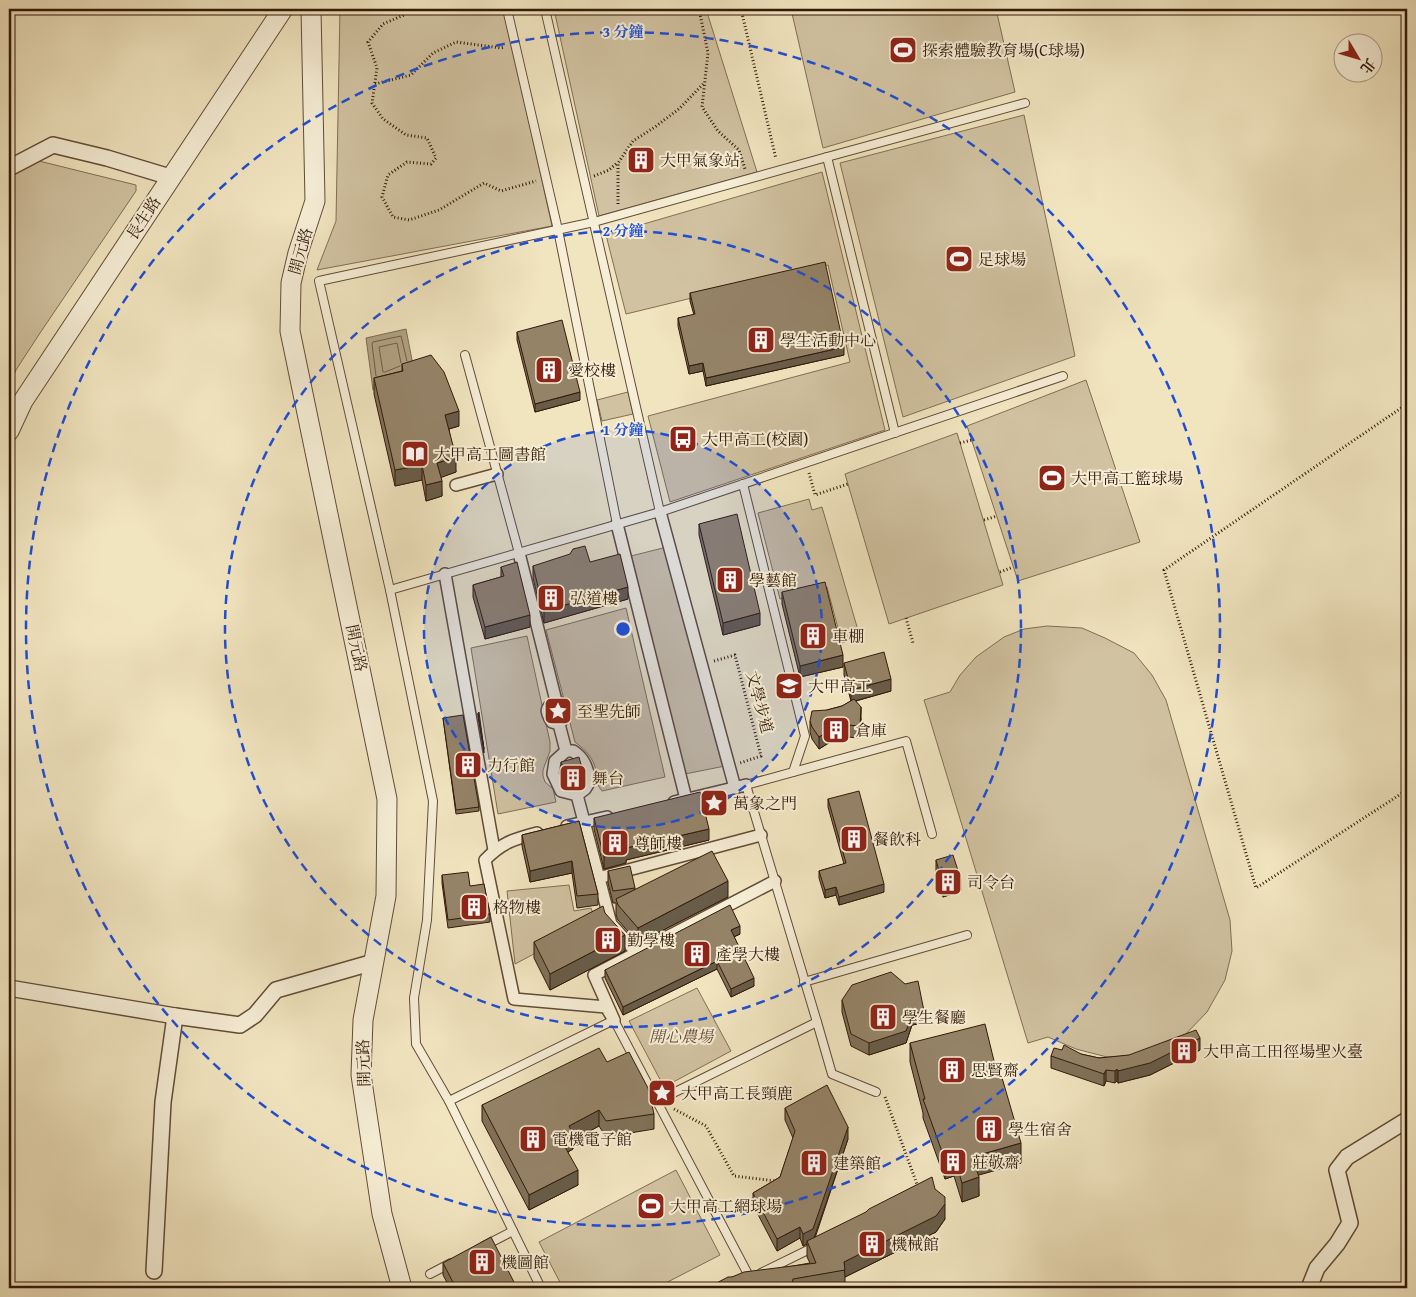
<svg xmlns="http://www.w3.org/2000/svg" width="1416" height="1297" viewBox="0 0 1416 1297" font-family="'Gentium Book Plus','Noto Serif TC',serif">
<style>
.green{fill:#d1c2a1;stroke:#826e54}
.water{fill:#b0a081;stroke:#7e6a51}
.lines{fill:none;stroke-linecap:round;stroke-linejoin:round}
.shore{stroke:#715c44;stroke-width:1}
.service-casing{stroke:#624c36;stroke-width:10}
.pedestrian-casing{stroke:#624c36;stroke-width:14}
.minor-casing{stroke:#624c36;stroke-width:18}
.tertiary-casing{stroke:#624c36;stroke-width:21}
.path{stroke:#321908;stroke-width:3;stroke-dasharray:1 2.5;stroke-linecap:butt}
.service{stroke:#f6eed6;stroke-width:8}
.pedestrian{stroke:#f6eed6;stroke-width:11}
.minor{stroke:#f6eed6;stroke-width:15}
.tertiary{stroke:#f6eed6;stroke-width:19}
.wall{fill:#807159;stroke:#321908}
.shaded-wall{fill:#685c49;stroke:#321908}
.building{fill:#958368;stroke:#321908}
.ring{fill:none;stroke:#1d4ed8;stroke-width:2.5;stroke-dasharray:9 6}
.labels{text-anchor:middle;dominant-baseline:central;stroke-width:4;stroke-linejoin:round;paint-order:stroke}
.poi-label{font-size:16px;fill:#321908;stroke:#f6eed6;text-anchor:start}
.street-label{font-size:16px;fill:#321908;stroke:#f6eed6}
.park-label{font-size:16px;font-style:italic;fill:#624c36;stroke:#f6eed6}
.centre{fill:#1d4ed8;stroke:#f6eed6;stroke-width:2.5}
.ring-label{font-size:15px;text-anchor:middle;font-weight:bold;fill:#1d4ed8;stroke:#f6eed6;stroke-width:4;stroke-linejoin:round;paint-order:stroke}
</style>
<rect width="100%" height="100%" fill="#f1e5c0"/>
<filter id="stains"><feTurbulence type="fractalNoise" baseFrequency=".004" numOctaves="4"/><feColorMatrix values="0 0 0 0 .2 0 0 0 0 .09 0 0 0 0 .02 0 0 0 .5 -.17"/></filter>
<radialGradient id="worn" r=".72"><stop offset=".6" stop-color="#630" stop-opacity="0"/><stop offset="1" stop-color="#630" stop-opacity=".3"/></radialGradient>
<g class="green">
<polygon points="340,9 504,9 552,226 317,270 336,221"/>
<polygon points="554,9 706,9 757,172 599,216"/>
<polygon points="791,9 996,9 1015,92 823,148"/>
<polygon points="1024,115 1075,356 903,417 840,163"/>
<polygon points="39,161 136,185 136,191 38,336 16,370 9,385 9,173"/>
<polygon points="822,172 885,430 670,502 648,416 850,362 828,265 626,314 606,235"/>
<polygon points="1086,380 1140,542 1018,581 967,426"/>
<polygon points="628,392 633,414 602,421 597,400"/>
<polygon points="957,433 1003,585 889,624 845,474"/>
<polygon points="809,499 812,510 822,507 860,637 842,643 827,587 780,599 758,513"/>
<polygon points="667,547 725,766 685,774 627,557"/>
<path d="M626,608L665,777L602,791C594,782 598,774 594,764C590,754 583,748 575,742L546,630Z"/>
<polygon points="1047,626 1082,628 1105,638 1134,653 1152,675 1166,700 1230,920 1232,951 1225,980 1207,1012 1183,1037 1149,1052 1111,1058 1076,1049 1048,1037 1028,1043 924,700 950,692 960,675 976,657 1004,637 1024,629"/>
<polygon points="527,636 550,742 550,751 543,770 543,776 545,782 553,789 556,802 498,814 471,648"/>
<polygon points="721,795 724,800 722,810 712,813 706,810 704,800"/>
<polygon points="569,885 574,911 591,908 596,921 515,964 507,891"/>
<polygon points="697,988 731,1051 664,1087 629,1021"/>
<polygon points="676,1170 720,1255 656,1288 563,1288 539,1242"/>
</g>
<polygon class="water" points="406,329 412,360 423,368 373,390 366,338"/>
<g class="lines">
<g class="shore">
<polyline points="400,366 385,372 383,372 379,347 397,343 401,363"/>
<polyline points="376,376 372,344 373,342 401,336 407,361"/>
</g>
<defs>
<g id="service">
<polyline points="507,9 558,230 617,524"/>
<polyline points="545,9 660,512"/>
<polyline points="827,157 1025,103"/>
<polyline points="465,355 519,553"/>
<polyline points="743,484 805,736 793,772"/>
<polyline points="390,590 319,281 594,222 827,157 895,433"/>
<polyline points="804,982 967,935"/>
<polyline points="817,1022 832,1074 876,1092"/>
<polyline points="449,1101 614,1020 750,1278"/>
<polyline points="657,1101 817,1022 746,785 906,741 932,834"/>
<polyline points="484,1246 513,1231"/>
<polyline points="761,1273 816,1246"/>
<polyline points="430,1274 451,1263"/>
<polyline points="541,1288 449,1101 416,1044 414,998 427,920 433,801 390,590 660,512 1063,376"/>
</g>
<g id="pedestrian">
<polyline points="456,485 497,474"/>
<polyline points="660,512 735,788"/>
<polyline points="617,524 686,799 674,802"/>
<polyline points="519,553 556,701 564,705 565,717 559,724 566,751 555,761 553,774 561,791 577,795 611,924 637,953"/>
<polyline points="445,574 494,850"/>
<path d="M556,701C545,708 545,711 552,722L559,724"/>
<path d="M566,751H573C584,758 587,767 590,781L585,789L577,795"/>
<polyline points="688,799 746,785"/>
<polyline points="567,826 607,817"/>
<path d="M537,833C514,839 501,843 485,860L514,999L606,1007L614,1020L594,975L775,881"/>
<polyline points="598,878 761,835"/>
</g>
<g id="minor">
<polyline points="9,168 53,145 107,158 170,177"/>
<polyline points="9,988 175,1016 240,1025 255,1015 276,990 374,962"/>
<polyline points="154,1271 163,1102 175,1016"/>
<polyline points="1309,1288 1317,1268 1337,1244 1350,1223 1337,1170 1347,1157 1407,1120"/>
</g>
<g id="tertiary">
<polyline points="311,9 315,201 298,253 291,283 290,331 387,799 386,896 363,1020 361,1075 382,1214 402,1288"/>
<polyline points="9,431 23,401 283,9"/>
</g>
</defs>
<use href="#service" class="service-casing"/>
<use href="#pedestrian" class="pedestrian-casing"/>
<use href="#minor" class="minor-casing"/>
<use href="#tertiary" class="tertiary-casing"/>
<g class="path">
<polyline points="412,9 404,15 383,24 368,42 377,68 372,103 383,119 406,135 427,138 436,158 431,164 407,162 388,175 382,197 393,217 409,220 439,210 484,183 501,191 536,181"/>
<polyline points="699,9 708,53 702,107 718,131 739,150 745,169"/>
<polyline points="741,9 776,159"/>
<polyline points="375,84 411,75 433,53 456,42 501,48 505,47"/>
<polyline points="594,176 609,170 617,163"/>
<polyline points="618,204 618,163 633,141 655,127 680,108 703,84"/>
<polyline points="1407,404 1164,570 1256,888 1407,790"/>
<polyline points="960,443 972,440"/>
<polyline points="809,473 815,495 848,484"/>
<polyline points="984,520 997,516"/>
<polyline points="1000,572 1013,567"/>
<polyline points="906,618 913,643"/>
<polyline points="714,661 735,655 761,756 740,763"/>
<polyline points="885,1097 918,1187"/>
<polyline points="674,1109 706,1126 734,1176 776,1181"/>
</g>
<use href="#service" class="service"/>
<use href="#pedestrian" class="pedestrian"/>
<use href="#minor" class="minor"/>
<use href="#tertiary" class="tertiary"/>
</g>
<g class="wall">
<polygon points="690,293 844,355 706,386 703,371 689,374 678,326 678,318 694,315 690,301"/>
<polygon points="517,332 580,400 535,412 517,340"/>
<polygon points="402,364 459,426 449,429 456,472 441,477 442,496 426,501 422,480 395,486 374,394 374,378 402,371"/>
<polygon points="699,524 760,625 723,635 699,535"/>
<polygon points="590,562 628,599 544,623 533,578 533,566"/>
<polygon points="501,567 530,627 485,639 473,597 473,585 501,577"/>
<polygon points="782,592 843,667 800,677 782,604"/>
<polygon points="844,663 891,691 856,701 861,719 860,738 847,737 835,739 819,749 812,739 810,732 810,721 827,710 842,706 851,701 844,675"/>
<polygon points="478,713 484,749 484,753 478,717"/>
<polygon points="443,718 479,807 479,811 456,814"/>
<polygon points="561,762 582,780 580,783 571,786 566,785 561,774"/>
<polygon points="828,799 884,892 839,905 836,895 825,898 819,878 819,871 844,864 828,807"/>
<polygon points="594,818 709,840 626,860 626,863 604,869 594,829"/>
<polygon points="579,821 598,894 598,905 577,908 572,873 530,882 522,846 522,835"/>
<polygon points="936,860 961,891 943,897 936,872"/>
<polygon points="608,871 635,888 635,890 728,897 638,943 618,920 616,915 616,903 613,903 608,883"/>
<polygon points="442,875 470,886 490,914 490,922 448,928 442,883"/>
<polygon points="605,913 625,951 550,990 534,958 534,942"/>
<polygon points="740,934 734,937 754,986 731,997 717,969 623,1015 605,978 605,970"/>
<polygon points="842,1000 924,1023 912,1025 906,1043 869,1055 851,1046 842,1012"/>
<polygon points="910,1043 1021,1163 978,1175 979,1196 962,1202 954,1176 945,1179 923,1118 923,1113 910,1062"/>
<polygon points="1062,1050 1099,1058 1200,1050 1150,1075 1118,1083 1117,1081 1115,1083 1106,1081 1104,1086 1051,1068 1051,1056"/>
<polygon points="607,1062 654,1114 654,1129 606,1137 599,1126 573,1140 573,1149 568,1152 578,1185 529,1210 482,1121 482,1105"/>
<polygon points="785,1108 848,1139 815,1238 935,1189 945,1219 936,1232 845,1277 845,1286 830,1288 707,1288 732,1277 810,1263 807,1257 807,1244 803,1246 800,1238 777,1251 753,1205 753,1193 780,1177 793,1138 785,1120"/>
<polygon points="443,1263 517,1288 450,1288 443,1275"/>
</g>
<g class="shaded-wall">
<polygon points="844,347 844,355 706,386 706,378"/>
<polygon points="703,363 703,371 689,374 689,366"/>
<polygon points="580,392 580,400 535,412 535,404"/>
<polygon points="459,411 459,426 445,430 445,415"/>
<polygon points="456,457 456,472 437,479 437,463"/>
<polygon points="422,465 422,480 395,486 395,470"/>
<polygon points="442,481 442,496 426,501 426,485"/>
<polygon points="628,587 628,599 544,623 544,611"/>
<polygon points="760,613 760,625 723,635 723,623"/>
<polygon points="530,615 530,627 485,639 485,627"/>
<polygon points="843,655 843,667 800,677 800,666"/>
<polygon points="891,679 891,691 851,702 851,690"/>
<polygon points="861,707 861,719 860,738 860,726"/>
<polygon points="835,727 835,739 819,749 819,737"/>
<polygon points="582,768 582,780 580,783 571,786 571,774"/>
<polygon points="709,829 709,840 626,860 626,863 604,869 604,857 626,848"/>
<polygon points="572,861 572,873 530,882 530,871"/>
<polygon points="961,880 961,891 943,897 943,885"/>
<polygon points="728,881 728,897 638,943 638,928"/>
<polygon points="884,884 884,892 839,905 839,897"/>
<polygon points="836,887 836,895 825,898 825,890"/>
<polygon points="740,926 740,934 731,938 731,930"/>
<polygon points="625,935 625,951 550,990 550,974"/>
<polygon points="717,961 717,969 623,1015 623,1007"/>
<polygon points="754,978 754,986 731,997 731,989"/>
<polygon points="924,1011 924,1023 912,1025 906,1043 869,1055 869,1043 912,1014"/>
<polygon points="1200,1038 1200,1050 1150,1075 1118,1083 1118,1071"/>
<polygon points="1117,1069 1117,1081 1115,1083 1115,1071"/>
<polygon points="1106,1070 1106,1081 1104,1086 1104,1074"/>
<polygon points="599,1110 599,1126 573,1140 573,1149 561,1156 561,1140 569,1126"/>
<polygon points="848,1127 848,1139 813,1241 807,1241 807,1244 803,1246 803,1234"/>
<polygon points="1021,1143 1021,1163 972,1177 972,1157"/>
<polygon points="954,1156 954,1176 945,1179 945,1160"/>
<polygon points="578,1170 578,1185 529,1210 529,1195"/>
<polygon points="979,1177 979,1196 962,1202 962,1183"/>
<polygon points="945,1204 945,1219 936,1232 845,1277 844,1262"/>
<polygon points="800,1227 800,1238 777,1251 777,1239"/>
</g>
<g class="building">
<polygon points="825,262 844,347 706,378 703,363 689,366 678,318 695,314 690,293"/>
<polygon points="562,320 580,392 535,404 517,332"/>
<polygon points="431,355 444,372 459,411 445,415 456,457 437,463 442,481 426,485 422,465 395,470 374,378 403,371 402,364"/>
<polygon points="737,514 760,613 723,623 699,524"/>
<polygon points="585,546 590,562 620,554 628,587 544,611 533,566 570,554 573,549"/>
<polygon points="517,562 530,615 485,627 473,585 504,576 501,567"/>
<polygon points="825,582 843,655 800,666 782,592"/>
<polygon points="884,652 891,679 851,690 844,663"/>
<polygon points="854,699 861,707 860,726 847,725 835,727 819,737 812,727 810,721 812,711 827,710 842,706"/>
<polygon points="479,712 484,749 478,713"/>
<polygon points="463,715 479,807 456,810 443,718"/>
<polygon points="579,757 582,768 580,771 571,774 566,773 561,762"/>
<polygon points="859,791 884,884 839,897 836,887 825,890 819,871 846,863 828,799"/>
<polygon points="700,792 709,829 626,848 626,851 604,857 594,818"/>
<polygon points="579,821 598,894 577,896 572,861 530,871 522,835"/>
<polygon points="712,851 728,881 638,928 618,905 616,899"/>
<polygon points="953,855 961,880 943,885 936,860"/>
<polygon points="630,866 635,888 613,891 608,871"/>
<polygon points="468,872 470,886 484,884 490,914 448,920 442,875"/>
<polygon points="730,905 740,926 731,930 754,978 731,989 717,961 623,1007 605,970"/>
<polygon points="603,906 605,913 625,935 550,974 534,942"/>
<polygon points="891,972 905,984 918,981 924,1011 912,1014 906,1031 869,1043 851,1034 842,1000 852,985"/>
<polygon points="985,1024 995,1065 998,1064 1021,1143 972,1157 979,1177 962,1183 954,1156 945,1160 923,1099 925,1099 910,1043"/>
<polygon points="1196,1030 1200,1038 1150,1063 1118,1071 1117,1069 1115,1071 1106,1070 1104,1074 1051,1056 1054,1048 1062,1050 1064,1045 1081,1054 1099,1058 1129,1055"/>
<polygon points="599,1048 607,1062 629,1052 648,1088 654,1114 606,1121 599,1110 569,1126 573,1134 561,1140 578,1170 529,1195 482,1105"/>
<polygon points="827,1085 848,1127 813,1229 803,1234 800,1227 777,1239 753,1193 780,1177 795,1131 785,1108"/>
<polygon points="932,1177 935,1189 945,1197 945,1204 936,1216 844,1262 845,1270 793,1279 791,1288 707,1288 728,1277 732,1277 744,1272 816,1263 807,1241 866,1212 869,1209"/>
<polygon points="491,1237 517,1288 456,1288 443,1263"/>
</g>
<circle cx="623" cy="629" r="199" fill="#1d4ed8" fill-opacity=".12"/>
<g class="ring">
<circle cx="623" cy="629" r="199"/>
<circle cx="623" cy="629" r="398"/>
<circle cx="623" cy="629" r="597"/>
</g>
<defs>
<symbol id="stadium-square" viewBox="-11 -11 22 22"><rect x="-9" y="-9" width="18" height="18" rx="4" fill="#8f2418" stroke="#f6eed6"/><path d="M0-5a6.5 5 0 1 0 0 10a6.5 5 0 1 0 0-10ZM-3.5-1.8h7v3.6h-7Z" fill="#fff"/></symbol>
<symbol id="building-square" viewBox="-11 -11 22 22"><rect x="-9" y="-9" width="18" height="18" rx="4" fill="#8f2418" stroke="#f6eed6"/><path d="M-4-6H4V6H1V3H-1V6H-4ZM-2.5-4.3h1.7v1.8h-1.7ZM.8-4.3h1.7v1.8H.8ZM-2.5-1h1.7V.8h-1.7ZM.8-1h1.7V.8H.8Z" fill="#fff"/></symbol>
<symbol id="bus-square" viewBox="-11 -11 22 22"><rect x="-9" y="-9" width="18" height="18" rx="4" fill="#8f2418" stroke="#f6eed6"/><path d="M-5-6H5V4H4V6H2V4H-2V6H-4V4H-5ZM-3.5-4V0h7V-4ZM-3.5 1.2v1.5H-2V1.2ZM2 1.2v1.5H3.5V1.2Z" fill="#fff"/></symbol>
<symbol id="library-square" viewBox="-11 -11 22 22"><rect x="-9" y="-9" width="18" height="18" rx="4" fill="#8f2418" stroke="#f6eed6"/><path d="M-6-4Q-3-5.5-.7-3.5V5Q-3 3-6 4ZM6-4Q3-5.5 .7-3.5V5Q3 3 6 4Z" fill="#fff"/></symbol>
<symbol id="school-square" viewBox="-11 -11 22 22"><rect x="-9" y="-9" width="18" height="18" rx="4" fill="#8f2418" stroke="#f6eed6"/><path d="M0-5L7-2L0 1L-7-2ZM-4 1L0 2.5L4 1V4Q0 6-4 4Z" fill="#fff"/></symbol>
<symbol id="sight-square" viewBox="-11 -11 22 22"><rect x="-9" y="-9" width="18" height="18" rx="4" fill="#8f2418" stroke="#f6eed6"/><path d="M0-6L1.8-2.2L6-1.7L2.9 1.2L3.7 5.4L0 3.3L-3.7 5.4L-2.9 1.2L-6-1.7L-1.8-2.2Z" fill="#fff"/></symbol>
</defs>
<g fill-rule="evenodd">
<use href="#stadium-square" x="887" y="34" width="32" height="32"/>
<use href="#building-square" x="625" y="144" width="32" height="32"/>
<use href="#stadium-square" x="943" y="243" width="32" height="32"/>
<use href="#building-square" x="745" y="324" width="32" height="32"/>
<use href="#building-square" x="533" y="354" width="32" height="32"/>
<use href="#bus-square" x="667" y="423" width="32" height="32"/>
<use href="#library-square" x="399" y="438" width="32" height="32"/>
<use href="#stadium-square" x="1036" y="462" width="32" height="32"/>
<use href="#building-square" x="714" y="564" width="32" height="32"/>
<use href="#building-square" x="535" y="582" width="32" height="32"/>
<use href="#building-square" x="797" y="620" width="32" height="32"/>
<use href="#school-square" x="773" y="670" width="32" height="32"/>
<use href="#sight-square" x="542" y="695" width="32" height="32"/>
<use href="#building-square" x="820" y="714" width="32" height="32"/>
<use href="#building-square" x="452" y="749" width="32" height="32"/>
<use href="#building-square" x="557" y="762" width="32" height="32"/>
<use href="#sight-square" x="698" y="787" width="32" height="32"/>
<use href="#building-square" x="838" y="823" width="32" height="32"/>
<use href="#building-square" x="599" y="827" width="32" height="32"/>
<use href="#building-square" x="932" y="866" width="32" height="32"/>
<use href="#building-square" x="458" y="891" width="32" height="32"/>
<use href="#building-square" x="592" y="924" width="32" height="32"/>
<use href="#building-square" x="681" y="938" width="32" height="32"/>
<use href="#building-square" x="867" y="1001" width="32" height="32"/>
<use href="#building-square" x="1168" y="1035" width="32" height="32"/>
<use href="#building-square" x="936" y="1054" width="32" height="32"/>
<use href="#sight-square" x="646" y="1077" width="32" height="32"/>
<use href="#building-square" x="973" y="1113" width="32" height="32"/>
<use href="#building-square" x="517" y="1123" width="32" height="32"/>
<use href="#building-square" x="937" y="1146" width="32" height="32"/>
<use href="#building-square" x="798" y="1147" width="32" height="32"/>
<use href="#stadium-square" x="635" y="1190" width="32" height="32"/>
<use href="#building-square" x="856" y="1228" width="32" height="32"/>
<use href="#building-square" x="466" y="1246" width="32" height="32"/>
</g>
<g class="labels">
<g class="poi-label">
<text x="922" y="50">探索體驗教育場(C球場)</text>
<text x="660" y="160">大甲氣象站</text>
<text x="978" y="259">足球場</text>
<text x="780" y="340">學生活動中心</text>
<text x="568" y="370">愛校樓</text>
<text x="702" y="439">大甲高工(校園)</text>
<text x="434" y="454">大甲高工圖書館</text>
<text x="1071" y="478">大甲高工籃球場</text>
<text x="749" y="580">學藝館</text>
<text x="570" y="598">弘道樓</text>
<text x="832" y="636">車棚</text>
<text x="808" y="686">大甲高工</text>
<text x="577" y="711">至聖先師</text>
<text x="855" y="730">倉庫</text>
<text x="487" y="765">力行館</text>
<text x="592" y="778">舞台</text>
<text x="733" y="803">萬象之門</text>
<text x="873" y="839">餐飲科</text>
<text x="634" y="843">尊師樓</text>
<text x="967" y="882">司令台</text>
<text x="493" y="907">格物樓</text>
<text x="627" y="940">勤學樓</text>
<text x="716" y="954">產學大樓</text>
<text x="902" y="1017">學生餐廳</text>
<text x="1203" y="1051">大甲高工田徑場聖火臺</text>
<text x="971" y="1070">思賢齋</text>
<text x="681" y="1093">大甲高工長頸鹿</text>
<text x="1008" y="1129">學生宿舍</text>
<text x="552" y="1139">電機電子館</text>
<text x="972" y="1162">莊敬齋</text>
<text x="833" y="1163">建築館</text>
<text x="670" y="1206">大甲高工網球場</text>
<text x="891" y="1244">機械館</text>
<text x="501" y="1262">機圖館</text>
</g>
<g class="street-label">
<text transform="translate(143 218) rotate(-57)">長生路</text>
<text transform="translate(300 251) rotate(-74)">開元路</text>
<text transform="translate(357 648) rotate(78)">開元路</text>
<text transform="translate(760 702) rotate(75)">文學步道</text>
<text transform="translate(363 1063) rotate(-92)">開元路</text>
</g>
<g class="park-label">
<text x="681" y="1036">開心農場</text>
</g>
</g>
<circle cx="623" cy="629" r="8" class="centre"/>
<g class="ring-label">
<text x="623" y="37">3 分鐘</text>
<text x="623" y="236">2 分鐘</text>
<text x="623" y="435">1 分鐘</text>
</g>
<rect width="1416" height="1297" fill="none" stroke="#f1e5c0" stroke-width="30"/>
<rect x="10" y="10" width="1396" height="1277" fill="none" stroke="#321908" stroke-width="2.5"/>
<rect x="15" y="15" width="1386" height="1267" fill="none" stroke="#321908"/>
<g transform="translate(1358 58) rotate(128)"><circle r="24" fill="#f6eed6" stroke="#a89984"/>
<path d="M0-4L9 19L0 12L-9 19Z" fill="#8f2418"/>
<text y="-8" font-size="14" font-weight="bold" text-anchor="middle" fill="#321908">北</text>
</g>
<rect width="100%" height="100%" filter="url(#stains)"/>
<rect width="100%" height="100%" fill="url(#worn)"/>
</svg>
